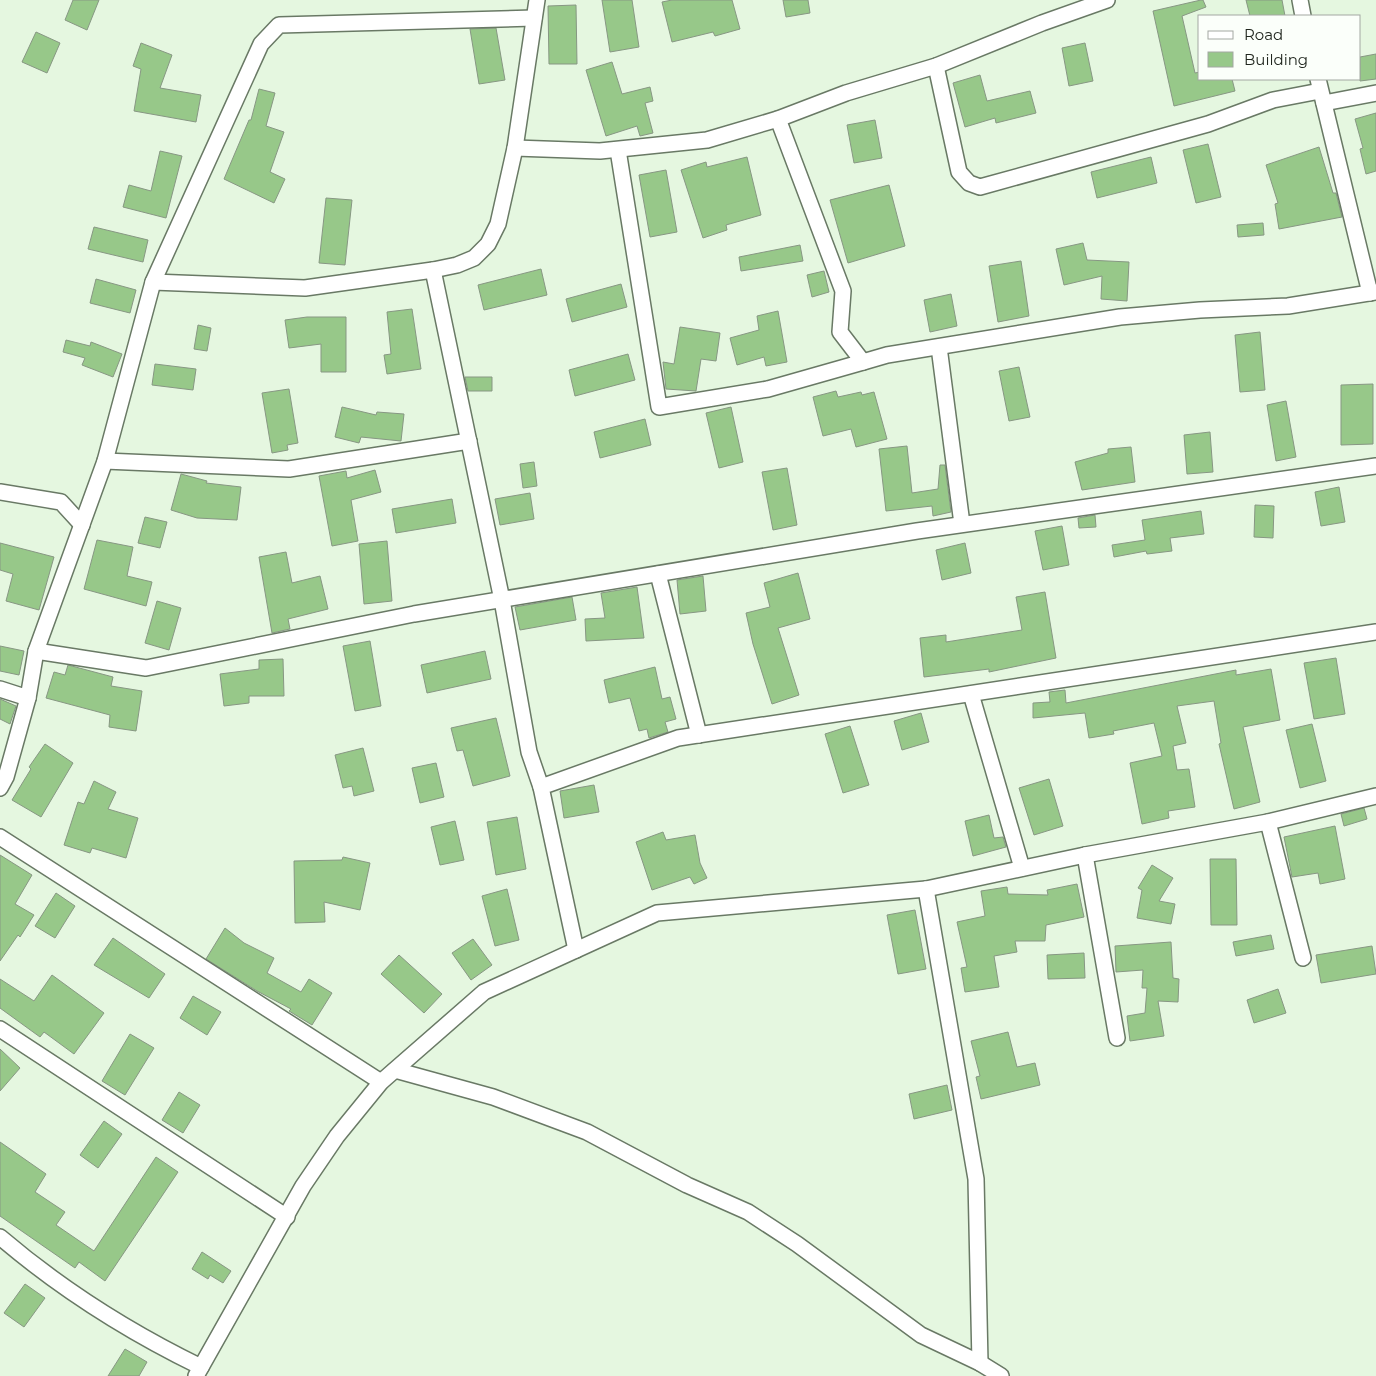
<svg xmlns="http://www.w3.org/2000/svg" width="1376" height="1376" viewBox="0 0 1376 1376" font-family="Montserrat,sans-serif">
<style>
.building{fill:#97c889;stroke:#879783}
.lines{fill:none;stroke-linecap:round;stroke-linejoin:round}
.minor-casing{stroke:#697965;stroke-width:18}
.minor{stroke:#fff;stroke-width:15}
</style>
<rect width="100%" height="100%" fill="#e5f7e0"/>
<g class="building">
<polygon points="73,0 99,0 87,30 65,20"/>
<polygon points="602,0 632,0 639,47 610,52"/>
<polygon points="672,0 732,0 740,29 715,36 713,32 672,42 662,2"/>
<polygon points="783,0 808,0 810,13 786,17"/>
<polygon points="1201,0 1203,0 1206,7 1182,16 1195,73 1200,72 1200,79 1232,79 1235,91 1174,106 1153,11"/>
<polygon points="1246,0 1282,0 1285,16 1250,16"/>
<polygon points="576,5 577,64 549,64 548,6"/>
<polygon points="496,28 505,80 479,84 470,29"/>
<polygon points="36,32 60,43 47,73 22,62"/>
<polygon points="141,43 172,55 160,88 201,95 196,122 134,111 141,69 133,66"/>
<polygon points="1085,43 1093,81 1069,86 1062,48"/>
<polygon points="1376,54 1376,79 1360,81 1360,57"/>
<polygon points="612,62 622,94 650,87 653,101 645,103 653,133 640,136 637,126 606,136 586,70"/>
<polygon points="980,75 987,101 1030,91 1036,113 996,123 995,118 965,127 953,83"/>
<polygon points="259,89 275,93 266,126 284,132 270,172 285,179 274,203 224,179 249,120 251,120"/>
<polygon points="1376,113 1376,171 1366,174 1360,149 1363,148 1355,119"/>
<polygon points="875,120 882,158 854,163 847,125"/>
<polygon points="1208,144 1221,197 1196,203 1183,150"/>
<polygon points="1319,147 1333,193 1336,193 1342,217 1279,229 1275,204 1278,203 1266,165"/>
<polygon points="160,151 182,156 166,218 123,207 129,185 151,191"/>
<polygon points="747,157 761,215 726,225 727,230 703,238 681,170 706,162 707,167"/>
<polygon points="1151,157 1157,183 1097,198 1091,172"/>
<polygon points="666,170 677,232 650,237 639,175"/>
<polygon points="889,185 905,246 848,263 830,200"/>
<polygon points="326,198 352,200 345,265 319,263"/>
<polygon points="1263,223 1264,235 1238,237 1237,225"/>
<polygon points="94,227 148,240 143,262 88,249"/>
<polygon points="1083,243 1087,260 1129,262 1127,301 1101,299 1102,276 1064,285 1056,249"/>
<polygon points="800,245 803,261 741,271 739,257"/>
<polygon points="1021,261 1029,316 998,322 989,266"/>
<polygon points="541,269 547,295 484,310 478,285"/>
<polygon points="824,271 829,292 812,297 807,275"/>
<polygon points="96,279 136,290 130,313 90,303"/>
<polygon points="621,284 627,307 572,322 566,299"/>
<polygon points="951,294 957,326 930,332 924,300"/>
<polygon points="412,309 421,369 387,374 384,355 391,354 387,312"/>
<polygon points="778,311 787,362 766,366 764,357 737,365 730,338 759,330 757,316"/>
<polygon points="307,317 346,317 346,372 321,372 321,344 289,348 285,320"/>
<polygon points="198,325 211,328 207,351 194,349"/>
<polygon points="680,327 720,333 716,361 701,359 696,391 666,389 663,362 674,364"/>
<polygon points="1260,332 1265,390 1240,392 1235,335"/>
<polygon points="66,340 90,346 91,342 122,354 113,377 82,365 85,358 63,352"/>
<polygon points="628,354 635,380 575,396 569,370"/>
<polygon points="155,364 196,369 193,390 152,385"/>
<polygon points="1019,367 1030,417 1009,421 999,371"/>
<polygon points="465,377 492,377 492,391 468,391"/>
<polygon points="1373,384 1373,444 1341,445 1341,385"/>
<polygon points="289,389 298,443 287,445 288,450 272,453 262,393"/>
<polygon points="836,391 838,397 861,392 862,395 874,392 887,439 856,447 851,429 823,436 813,397"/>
<polygon points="1286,401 1296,457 1276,461 1267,405"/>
<polygon points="342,407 376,415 377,412 404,414 401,441 361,437 359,443 335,437"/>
<polygon points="731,407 743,462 719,468 706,413"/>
<polygon points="645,419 651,445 600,458 594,432"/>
<polygon points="1210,432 1213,472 1187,474 1184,435"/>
<polygon points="907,446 912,493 938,489 940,465 945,465 951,512 933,516 932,506 886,511 879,449"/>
<polygon points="1131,447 1135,482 1082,490 1075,462 1108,453 1108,449"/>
<polygon points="534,462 537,486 523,488 520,464"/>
<polygon points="787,468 797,525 773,530 762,472"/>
<polygon points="375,470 381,492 351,500 358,541 332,546 319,476 346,471 347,478"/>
<polygon points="181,474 207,481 206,483 241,487 237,520 197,518 171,510"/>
<polygon points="1339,487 1345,522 1321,526 1315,492"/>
<polygon points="530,493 534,519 500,525 495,499"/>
<polygon points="452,499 456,523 396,533 392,509"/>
<polygon points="1255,505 1274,506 1273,538 1254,537"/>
<polygon points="1201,511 1204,534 1170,538 1172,551 1147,554 1146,551 1114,557 1112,545 1145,540 1142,520"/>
<polygon points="1095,515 1096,527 1079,528 1078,518"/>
<polygon points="145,517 167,522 160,548 138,543"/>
<polygon points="1062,526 1069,565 1043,570 1035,531"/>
<polygon points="97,540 133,547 127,576 152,582 146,606 84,589"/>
<polygon points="387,541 392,601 364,604 359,544"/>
<polygon points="0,543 54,557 39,610 6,601 13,574 0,570"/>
<polygon points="965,543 971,573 942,580 936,550"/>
<polygon points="286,552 292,583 320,576 328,609 288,619 290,629 272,633 259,557"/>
<polygon points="798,573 810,619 778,628 799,695 772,704 753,644 746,613 770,607 764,583"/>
<polygon points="703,576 706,611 680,614 677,580"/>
<polygon points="637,587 644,638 586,641 585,619 605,618 601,593"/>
<polygon points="1045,592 1056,658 989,672 989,669 924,677 920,638 946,635 946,642 1022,630 1016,597"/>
<polygon points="572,597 576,620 520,630 515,607"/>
<polygon points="157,601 181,608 169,650 145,643"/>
<polygon points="370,641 381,706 355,711 343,646"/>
<polygon points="0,646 24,651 19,675 0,671"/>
<polygon points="485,651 491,679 427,693 421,665"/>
<polygon points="1336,658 1345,714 1314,719 1304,663"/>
<polygon points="283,659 284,696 249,696 249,703 224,706 220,674 259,669 259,660"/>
<polygon points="68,665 113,677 111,686 142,691 136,731 109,727 110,715 46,698 54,672 65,675"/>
<polygon points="655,667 662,699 670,697 676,719 665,722 668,732 649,738 647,729 639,731 630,698 609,703 604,680"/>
<polygon points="1271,669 1280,720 1243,727 1260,802 1234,809 1219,744 1221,743 1214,701 1177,706 1186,743 1173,746 1177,770 1189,769 1195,807 1168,811 1169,818 1142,824 1130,763 1162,756 1154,723 1113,731 1114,734 1089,738 1085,713 1033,718 1033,703 1050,702 1049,692 1065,690 1066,703 1236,670 1236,675"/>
<polygon points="0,699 16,706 10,724 0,719"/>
<polygon points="921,713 929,742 902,750 894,721"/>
<polygon points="496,718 510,776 473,786 463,750 457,751 451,728"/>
<polygon points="1312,724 1326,781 1300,788 1286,730"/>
<polygon points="850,726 869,785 843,793 825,734"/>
<polygon points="45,744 73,763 41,817 12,800 31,769 29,767"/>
<polygon points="363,748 374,791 354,796 352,786 343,788 335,755"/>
<polygon points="436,763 444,797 420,803 412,768"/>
<polygon points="1049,779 1063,826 1034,835 1019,788"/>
<polygon points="94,781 116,792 108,809 138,818 126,858 92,848 90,853 64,845 78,802 84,804"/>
<polygon points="594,785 599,812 564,818 560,791"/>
<polygon points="1364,808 1367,819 1344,826 1341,814"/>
<polygon points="989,815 994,838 1003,837 1006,847 973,856 965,821"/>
<polygon points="517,817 526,869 496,875 487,822"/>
<polygon points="455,821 464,860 440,865 431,827"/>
<polygon points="1335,826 1345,879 1320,884 1318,873 1292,877 1284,837"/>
<polygon points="663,832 666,840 695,835 700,863 707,878 694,884 690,877 652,890 636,842"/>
<polygon points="0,855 32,875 15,904 34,915 20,937 18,935 0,961"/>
<polygon points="343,857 370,863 360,910 324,902 325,922 295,923 294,861 342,860"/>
<polygon points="1210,859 1236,859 1237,925 1211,925"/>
<polygon points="1152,865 1173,878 1159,901 1175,904 1171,924 1137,918 1142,890 1138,888"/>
<polygon points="1077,884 1084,917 1046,925 1045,941 1015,941 1017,952 994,956 999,987 965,992 961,968 967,967 957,922 985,916 981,891 1007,887 1008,894 1048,895 1047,890"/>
<polygon points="507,889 519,940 495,946 482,896"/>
<polygon points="56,893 75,906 55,938 35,926"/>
<polygon points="915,910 926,969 898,974 887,915"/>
<polygon points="225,928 244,943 274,958 267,973 301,992 309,979 332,993 312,1025 289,1011 291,1009 257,991 206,959"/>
<polygon points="1271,935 1274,949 1236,956 1233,942"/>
<polygon points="113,938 165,974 149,998 94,965"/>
<polygon points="473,939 492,965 471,980 452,953"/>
<polygon points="1171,942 1173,978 1179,979 1178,1002 1158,1001 1164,1036 1130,1041 1127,1016 1145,1013 1147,988 1142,988 1143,970 1116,972 1115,946"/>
<polygon points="1372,946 1376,974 1321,983 1316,955"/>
<polygon points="1084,953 1085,978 1048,979 1047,955"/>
<polygon points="399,955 442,994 424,1013 381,974"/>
<polygon points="52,975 104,1013 74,1054 44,1032 40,1037 0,1008 0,979 34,1001"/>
<polygon points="1278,989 1286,1013 1254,1023 1247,1000"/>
<polygon points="193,996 221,1012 207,1035 180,1018"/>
<polygon points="1008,1032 1017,1067 1035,1063 1040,1085 981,1099 976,1077 980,1076 971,1041"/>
<polygon points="130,1034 154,1048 125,1095 102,1081"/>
<polygon points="0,1049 20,1068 0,1091"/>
<polygon points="947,1085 952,1110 914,1119 909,1094"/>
<polygon points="179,1092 200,1105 183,1133 162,1120"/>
<polygon points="104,1121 122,1134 98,1168 80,1155"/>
<polygon points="0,1142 46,1174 35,1192 65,1212 56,1225 94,1251 156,1157 178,1172 105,1281 79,1262 75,1268 0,1216"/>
<polygon points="202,1252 231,1271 223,1283 210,1275 208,1279 192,1269"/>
<polygon points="25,1284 45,1298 24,1327 4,1313"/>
<polygon points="125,1349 147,1362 139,1376 108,1376"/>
</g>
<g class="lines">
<defs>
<g id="minor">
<polyline points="1300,0 1303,16"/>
<polyline points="936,66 959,172 969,183 980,187 1208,124 1273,100 1320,91"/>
<polyline points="1318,79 1370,293"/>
<polyline points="1324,103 1376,93"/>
<polyline points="778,119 843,291 840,332 863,362 887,355 1120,317 1200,310 1288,306 1376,292"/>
<polyline points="515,148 600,151 707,140 778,119 846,93 936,66 1042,23 1107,0"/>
<polyline points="618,150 659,407 768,389 863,362"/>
<polyline points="433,270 502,600 529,752 541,787"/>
<polyline points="153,282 305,288 433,270 457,265 474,258 488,244 498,224 515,148 537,0"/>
<polyline points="939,347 962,524"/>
<polyline points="105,461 289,469 469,441"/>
<polyline points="0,492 61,502 82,525"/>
<polyline points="658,574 699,735"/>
<polyline points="36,651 146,668 414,614 917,531 1376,466"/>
<polyline points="0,689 28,698"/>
<polyline points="971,694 1022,868"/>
<polyline points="0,788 6,777 28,698 36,651 105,461 153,282 261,44 279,25 534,18"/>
<polyline points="1268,822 1303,958"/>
<polyline points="0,837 381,1082"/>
<polyline points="1085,855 1117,1038"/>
<polyline points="926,889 976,1179 980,1363"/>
<polyline points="576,950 541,787 678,738 1376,632"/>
<polyline points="0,1029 287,1217"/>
<polyline points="395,1070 493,1097 587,1132 687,1185 748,1212 797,1244 921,1335 980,1363 1001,1376"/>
<path d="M0,1237C61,1289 129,1332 201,1367"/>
<polyline points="196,1376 303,1186 337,1136 381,1082 484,992 657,913 926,889 1085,855 1268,822 1376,796"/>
</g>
</defs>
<use href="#minor" class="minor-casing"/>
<use href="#minor" class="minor"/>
</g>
<rect x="1198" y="15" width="162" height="65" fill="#fbfffa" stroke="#a3a8a2"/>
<rect x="1208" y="31" width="25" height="8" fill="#ffffff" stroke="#a3a8a2"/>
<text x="1244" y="40" font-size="15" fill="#20261e">Road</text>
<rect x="1208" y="52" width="25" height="15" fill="#97c889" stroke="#a3a8a2"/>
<text x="1244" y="65" font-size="15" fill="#20261e">Building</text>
</svg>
